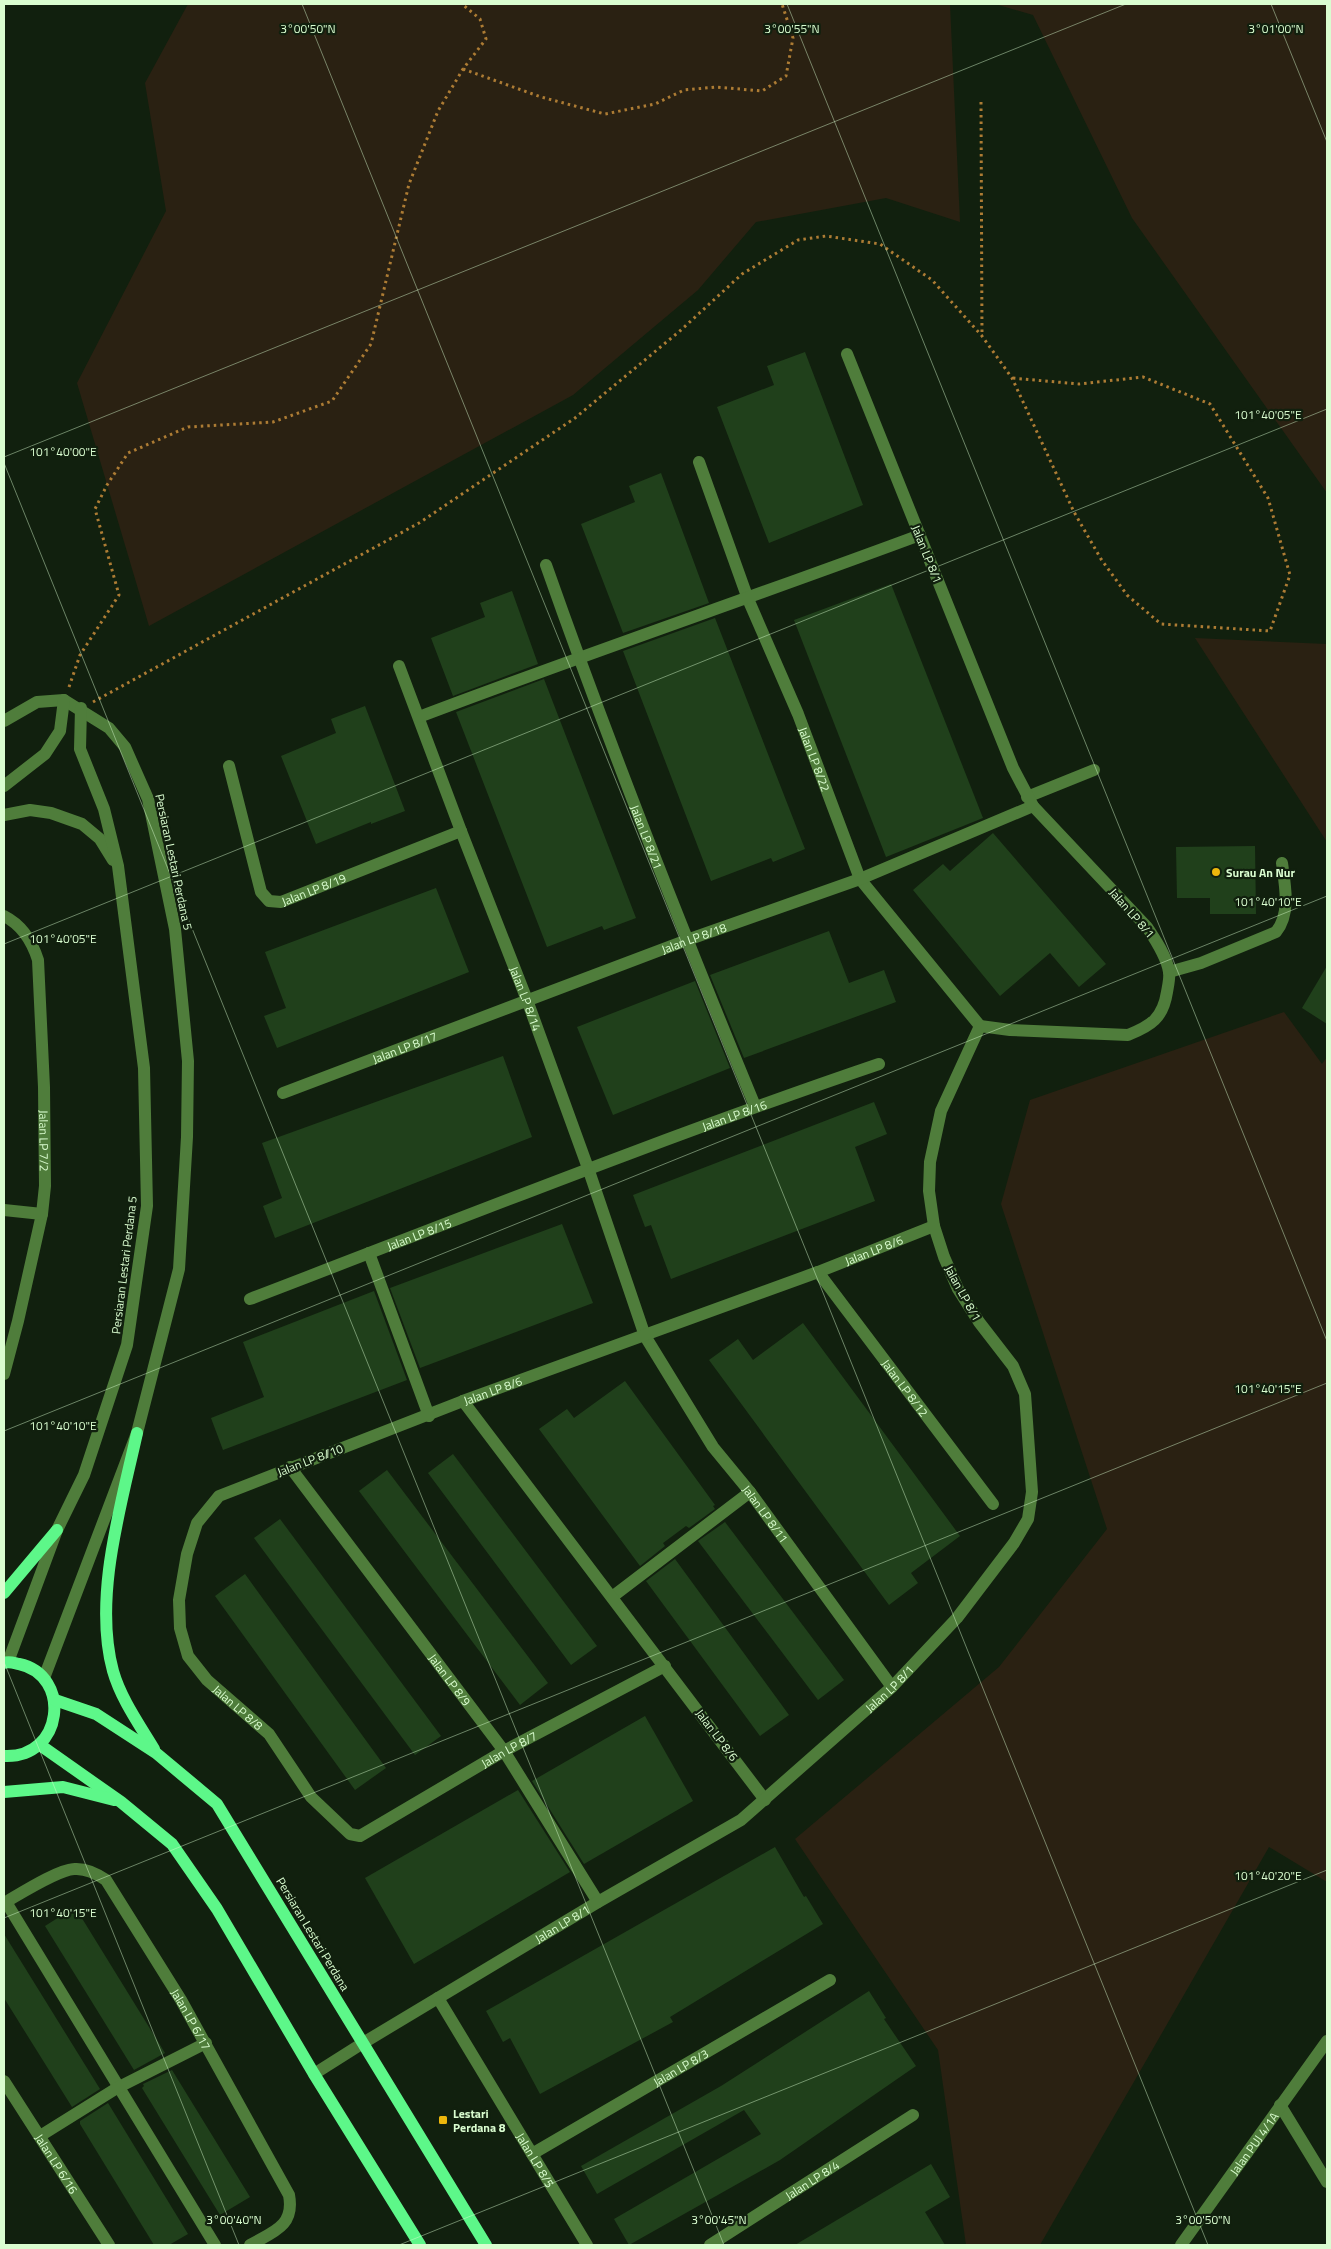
<svg xmlns="http://www.w3.org/2000/svg" width="1331" height="2249" viewBox="0 0 1331 2249" font-family="'Titillium Web',sans-serif">
<style>
.green{fill:#2a2112}
.building{fill:#20401b}
.lines{fill:none;stroke-linecap:round;stroke-linejoin:round}
.path{stroke:#ad7c34;stroke-width:3;stroke-dasharray:2.5 4;stroke-linecap:butt}
.minor{stroke:#4f7d3b;stroke-width:12}
.major{stroke:#5df789;stroke-width:12}
.ticks{fill:none;stroke:#dafdd0;stroke-width:1;stroke-opacity:0.45}
.poi-dot{fill:#edb70c;stroke:#11200e;stroke-width:2}
.labels{text-anchor:middle;dominant-baseline:central;stroke-width:4.5;stroke-linejoin:round;paint-order:stroke}
.street-label{font-size:12px;fill:#dafdd0;stroke:#11200e}
.poi-label{font-size:12px;font-weight:bold;fill:#dafdd0;stroke:#11200e;text-anchor:start}
.ticks-label{font-size:12px;text-anchor:middle;fill:#dafdd0;stroke:#11200e;stroke-width:4.5;stroke-linejoin:round;paint-order:stroke}
</style>
<rect width="100%" height="100%" fill="#11200e"/>
<g class="green">
<polygon points="188,4 950,4 960,222 886,198 756,222 698,290 573,395 149,626 77,383 166,211 145,83"/>
<polygon points="995,4 1327,4 1327,493 1132,218 1033,15"/>
<polygon points="1195,638 1327,644 1327,842"/>
<polygon points="1284,1012 1322,1064 1327,1057 1327,1882 1269,1847 1040,2245 966,2245 938,2050 795,1839 999,1667 1107,1529 1001,1204 1030,1100"/>
</g>
<g class="building">
<polygon points="805,352 863,505 769,543 717,407 774,385 767,366"/>
<polygon points="661,473 709,603 623,633 581,524 635,502 629,486"/>
<polygon points="891,584 983,818 886,857 794,620"/>
<polygon points="512,591 538,664 453,696 431,638 485,617 480,603"/>
<polygon points="715,618 805,849 773,862 771,858 711,881 623,651"/>
<polygon points="544,679 636,918 604,930 602,926 547,947 456,712"/>
<polygon points="365,706 405,811 371,824 371,822 316,844 281,756 336,733 331,719"/>
<polygon points="993,833 1106,964 1079,987 1050,953 1000,996 913,890 943,864 950,871"/>
<polygon points="1255,846 1256,914 1210,914 1210,898 1177,898 1176,847"/>
<polygon points="436,888 469,972 277,1048 264,1016 286,1008 265,952"/>
<polygon points="829,931 849,983 884,970 896,1002 744,1058 710,975"/>
<polygon points="1327,966 1327,1024 1302,1008"/>
<polygon points="695,981 730,1068 613,1115 577,1027"/>
<polygon points="503,1056 532,1137 275,1238 263,1206 282,1198 262,1143"/>
<polygon points="874,1102 887,1134 855,1147 875,1201 671,1279 651,1225 645,1227 633,1195"/>
<polygon points="562,1224 593,1303 420,1368 390,1288"/>
<polygon points="374,1291 407,1380 223,1450 211,1418 264,1397 243,1342"/>
<polygon points="803,1323 960,1536 911,1573 918,1583 889,1605 709,1360 738,1339 753,1360"/>
<polygon points="625,1381 715,1505 713,1506 715,1509 689,1528 686,1526 663,1543 665,1546 640,1566 539,1429 567,1409 574,1418"/>
<polygon points="453,1454 597,1646 571,1665 428,1473"/>
<polygon points="387,1470 548,1683 520,1705 359,1491"/>
<polygon points="280,1519 441,1736 415,1755 254,1538"/>
<polygon points="725,1522 844,1680 818,1700 698,1541"/>
<polygon points="675,1559 789,1715 760,1736 646,1581"/>
<polygon points="245,1574 386,1768 355,1790 215,1596"/>
<polygon points="645,1716 693,1801 584,1864 532,1781"/>
<polygon points="518,1790 570,1872 414,1964 365,1878"/>
<polygon points="775,1847 804,1897 806,1896 823,1924 670,2017 673,2022 540,2094 510,2038 503,2042 486,2011"/>
<polygon points="75,1907 165,2053 134,2070 45,1926"/>
<polygon points="4,1934 100,2089 72,2107 4,1998"/>
<polygon points="869,1991 886,2018 884,2019 916,2066 780,2160 629,2245 614,2219 761,2134 744,2110 597,2194 581,2166 721,2086"/>
<polygon points="172,2070 250,2197 220,2215 142,2088 144,2086 143,2084"/>
<polygon points="108,2103 188,2234 169,2245 154,2245 80,2124 80,2121"/>
<polygon points="931,2164 950,2197 925,2212 945,2245 795,2245"/>
</g>
<g class="lines">
<g class="path">
<polyline points="463,69 541,97 605,114 655,104 684,90 716,87 762,91 786,76 793,38 782,4"/>
<polyline points="981,102 982,336"/>
<polyline points="69,687 80,655 119,595 95,509 107,485 128,453 188,427 273,422 332,401 371,344 409,184 438,111 463,69 486,39 480,19 462,4"/>
<polyline points="93,702 419,523 575,418 681,330 742,274 798,240 826,236 880,244 932,280 982,336 1012,378 1074,512 1101,559 1127,595 1161,624 1270,631 1290,575 1268,498 1210,404 1143,377 1079,384 1012,378"/>
</g>
<g class="minor">
<path id="s1" d="M699,462L748,599L798,714L860,879L980,1026"/>
<path id="s2" d="M546,565C610,747 681,927 755,1106"/>
<path id="s3" d="M399,666L461,831L527,1000L588,1168L645,1336L713,1447L750,1492L892,1687"/>
<path d="M419,717C585,654 753,597 920,535"/>
<polyline points="4,721 37,702 64,700 109,728 125,747 148,799 175,929 188,1061 187,1137 179,1269 137,1433 44,1678"/>
<path id="s4" d="M229,766L261,892L269,901L281,902L461,831"/>
<polyline points="4,786 45,754 60,731 64,700"/>
<polyline points="1027,797 1094,770"/>
<polyline points="4,815 30,810 51,813 82,824 100,839 113,860"/>
<path id="s5" d="M4,916C22,925 32,941 38,960L44,1087L45,1186L42,1214L18,1321L4,1374"/>
<path d="M1169,972L1201,963L1276,932C1291,914 1285,885 1282,863"/>
<path id="s6" d="M283,1093L687,940L860,879L1033,806"/>
<polyline points="4,1210 42,1214"/>
<polyline points="369,1253 429,1416"/>
<path id="s7" d="M818,1272L993,1504"/>
<path id="s8" d="M250,1299C459,1219 667,1136 879,1064"/>
<path id="s9" d="M463,1401L219,1496L197,1523L187,1554L179,1600L180,1628L188,1656L207,1680L269,1734L311,1797L350,1834L360,1836L504,1751L665,1666"/>
<path id="s10" d="M290,1467L504,1751L598,1902"/>
<polyline points="612,1597 750,1492"/>
<polyline points="8,1662 57,1530 84,1475 127,1345 147,1206 144,1068 118,866 104,809 80,749 81,708"/>
<path id="s11" d="M765,1800L463,1401L818,1272L934,1226"/>
<polyline points="6,1902 215,2245"/>
<path id="s12" d="M4,1903C20,1894 57,1870 74,1869C86,1868 96,1873 106,1880L181,2000L289,2195C295,2226 273,2232 250,2245"/>
<path id="s13" d="M438,1998L587,2245"/>
<path id="s14" d="M314,2074L363,2043L598,1902L741,1820L892,1687L957,1618L1014,1543L1028,1519L1032,1492L1025,1394L1013,1366L979,1322L958,1289L944,1257L934,1226L929,1191L930,1162L941,1111L980,1026L1010,1030L1128,1035C1151,1026 1163,1018 1167,992C1168,986 1170,978 1169,972C1167,957 1155,939 1147,927L1033,806L1013,768L847,354"/>
<path id="s15" d="M4,2081L109,2245"/>
<polyline points="1280,2105 1327,2182"/>
<polyline points="40,2136 117,2088 206,2043"/>
<path id="s16" d="M532,2154L830,1980"/>
<path id="s17" d="M710,2245L913,2115"/>
<path id="s18" d="M1181,2245L1327,2041"/>
</g>
<g class="major">
<path d="M137,1433C121,1506 93,1598 113,1671C121,1699 139,1724 154,1749"/>
<polyline points="4,1593 57,1530"/>
<path d="M4,1663C9,1661 14,1663 19,1664C72,1675 64,1759 4,1756"/>
<polyline points="55,1700 96,1714 156,1753 217,1804 486,2245"/>
<polyline points="40,1745 121,1802 172,1844 217,1909 314,2074 420,2245"/>
<polyline points="4,1792 63,1787 114,1800"/>
</g>
</g>
<path class="ticks" d="M302,4L1208,2245M787,4L1327,1341M1271,4L1327,142M4,457L1126,4M4,463L724,2245M4,944L1327,409M4,1431L1327,896M4,1662L239,2245M4,1918L1327,1383M399,2245L1327,1870"/>
<g class="poi-dot">
<circle cx="1216" cy="872" r="5"/>
<rect x="438" y="2115" width="10" height="10" rx="2.5"/>
</g>
<g class="labels">
<g class="street-label">
<text transform="translate(927 554) rotate(68)">Jalan LP 8/1</text>
<text stroke="none"><textPath href="#s1" startOffset="319">Jalan LP 8/22</textPath></text>
<text stroke="none"><textPath href="#s2" startOffset="290">Jalan LP 8/21</textPath></text>
<text transform="translate(174 862) rotate(78)">Persiaran Lestari Perdana 5</text>
<text stroke="none"><textPath href="#s4" startOffset="189">Jalan LP 8/19</textPath></text>
<text transform="translate(1132 913) rotate(49)">Jalan LP 8/1</text>
<text stroke="none"><textPath href="#s6" startOffset="439">Jalan LP 8/18</textPath></text>
<text stroke="none"><textPath href="#s3" startOffset="356">Jalan LP 8/14</textPath></text>
<text stroke="none"><textPath href="#s6" startOffset="130">Jalan LP 8/17</textPath></text>
<text stroke="none"><textPath href="#s8" startOffset="518">Jalan LP 8/16</textPath></text>
<text stroke="none"><textPath href="#s5" startOffset="238">Jalan LP 7/2</textPath></text>
<text stroke="none"><textPath href="#s8" startOffset="181">Jalan LP 8/15</textPath></text>
<text stroke="none"><textPath href="#s11" startOffset="938">Jalan LP 8/6</textPath></text>
<text transform="translate(124 1265) rotate(-83)">Persiaran Lestari Perdana 5</text>
<text transform="translate(963 1293) rotate(61)">Jalan LP 8/1</text>
<text stroke="none"><textPath href="#s7" startOffset="145">Jalan LP 8/12</textPath></text>
<text stroke="none"><textPath href="#s11" startOffset="532">Jalan LP 8/6</textPath></text>
<text transform="translate(310 1460) rotate(-21)">Jalan LP 8//10</text>
<text stroke="none"><textPath href="#s3" startOffset="929">Jalan LP 8/11</textPath></text>
<text stroke="none"><textPath href="#s10" startOffset="266">Jalan LP 8/9</textPath></text>
<text stroke="none"><textPath href="#s14" startOffset="695">Jalan LP 8/1</textPath></text>
<text stroke="none"><textPath href="#s9" startOffset="505">Jalan LP 8/8</textPath></text>
<text transform="translate(717 1735) rotate(53)">Jalan LP 8/6</text>
<text stroke="none"><textPath href="#s9" startOffset="858">Jalan LP 8/7</textPath></text>
<text stroke="none"><textPath href="#s14" startOffset="290">Jalan LP 8/1</textPath></text>
<text transform="translate(313 1934) rotate(59)">Persiaran Lestari Perdana</text>
<text stroke="none"><textPath href="#s12" startOffset="276">Jalan LP 6/17</textPath></text>
<text stroke="none"><textPath href="#s16" startOffset="172">Jalan LP 8/3</textPath></text>
<text stroke="none"><textPath href="#s18" startOffset="125">Jalan PUJ 4/1A</textPath></text>
<text stroke="none"><textPath href="#s13" startOffset="189">Jalan LP 8/5</textPath></text>
<text stroke="none"><textPath href="#s15" startOffset="98">Jalan LP 6/16</textPath></text>
<text stroke="none"><textPath href="#s17" startOffset="121">Jalan LP 8/4</textPath></text>
</g>
<g class="poi-label">
<text x="1226" y="872">Surau An Nur</text>
<text x="453" y="2113">Lestari<tspan x="453" dy="14">Perdana 8</tspan></text>
</g>
</g>
<g class="ticks-label">
<text x="308" y="33">3°00'50"N</text>
<text x="792" y="33">3°00'55"N</text>
<text x="1276" y="33">3°01'00"N</text>
<text x="1268" y="419">101°40'05"E</text>
<text x="63" y="456">101°40'00"E</text>
<text x="1268" y="906">101°40'10"E</text>
<text x="63" y="943">101°40'05"E</text>
<text x="1268" y="1393">101°40'15"E</text>
<text x="63" y="1430">101°40'10"E</text>
<text x="1268" y="1880">101°40'20"E</text>
<text x="63" y="1917">101°40'15"E</text>
<text x="234" y="2224">3°00'40"N</text>
<text x="719" y="2224">3°00'45"N</text>
<text x="1203" y="2224">3°00'50"N</text>
</g>
<rect width="1331" height="2249" fill="none" stroke="#dafdd0" stroke-width="10"/>
</svg>
